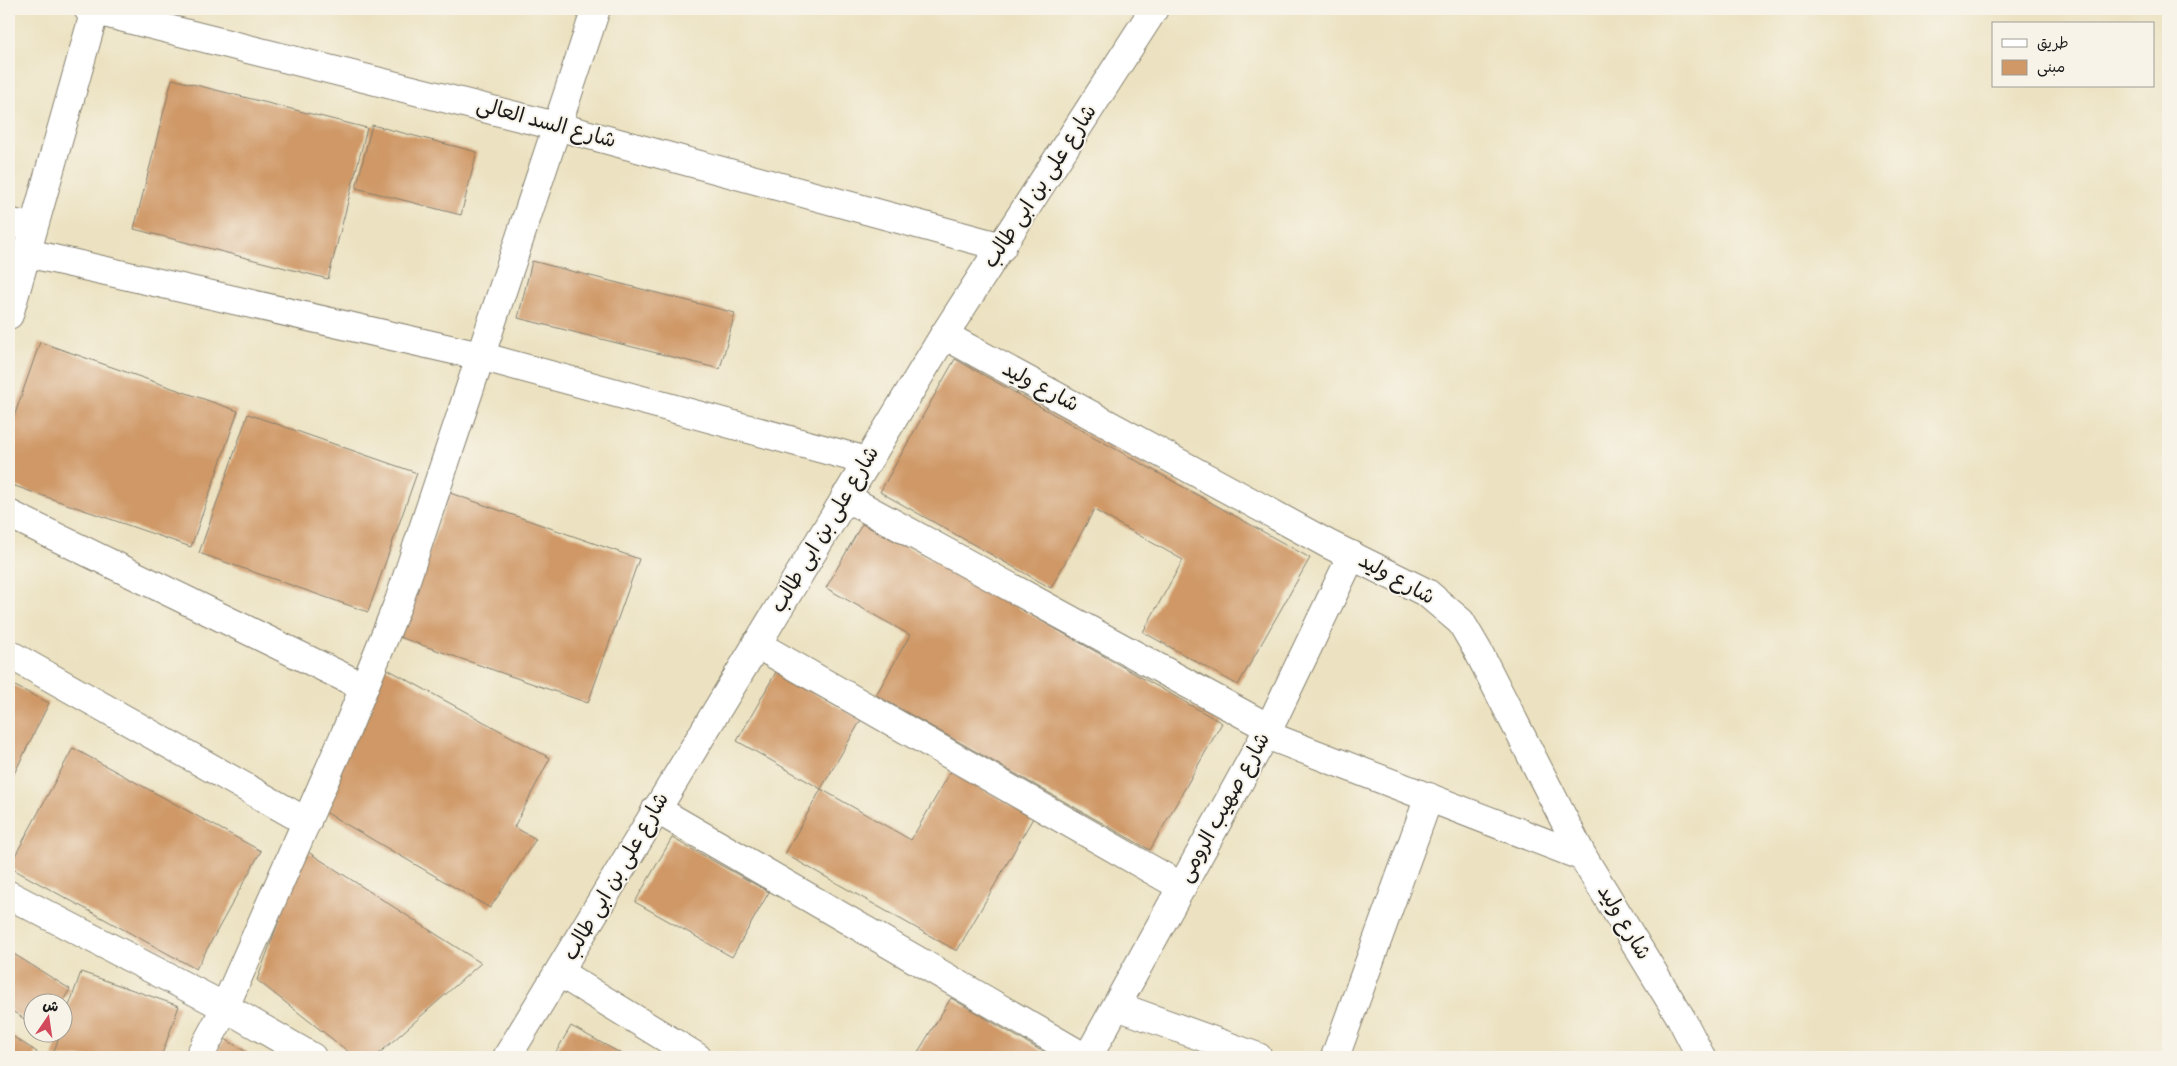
<svg xmlns="http://www.w3.org/2000/svg" width="2177" height="1066" viewBox="0 0 2177 1066" font-family="'Indie Flower','Playpen Sans Arabic',sans-serif">
<style>
.building{fill:#cf9866}
.lines{fill:none;stroke-linecap:round;stroke-linejoin:round}
.minor-casing{stroke:#847f6e;stroke-width:30}
.minor{stroke:#fff;stroke-width:28}
.labels{text-anchor:middle;dominant-baseline:central;stroke-width:4;stroke-linejoin:round;paint-order:stroke}
.street-label{font-size:21px;fill:#1c1c1c;stroke:#f7f3e8}
</style>
<rect width="100%" height="100%" fill="#f7f3e8"/>
<filter id="ink" filterUnits="userSpaceOnUse"><feTurbulence type="fractalNoise" baseFrequency=".02" numOctaves="2"/><feDisplacementMap in="SourceGraphic" scale="10" xChannelSelector="R" yChannelSelector="G"/><feConvolveMatrix kernelMatrix="1 2 1 2 8 2 1 2 1" color-interpolation-filters="sRGB"/></filter>
<filter id="wash" filterUnits="userSpaceOnUse"><feTurbulence type="fractalNoise" baseFrequency=".0096" numOctaves="4" result="noise"/><feDisplacementMap in="SourceGraphic" scale="20" xChannelSelector="R" yChannelSelector="G"/><feGaussianBlur stdDeviation="1.12" result="paint"/><feColorMatrix in="noise" values="0 0 0 0 0 0 0 0 0 0 0 0 0 0 0 0 0 1.4 0 .05"/><feComposite in="paint" operator="in"/></filter>
<g filter="url(#wash)">
<rect width="100%" height="100%" fill="#ece2c1"/>
<g id="blocks">
<g class="building">
<polygon points="172,79 367,128 328,279 134,229"/>
<polygon points="372,125 477,152 461,215 356,188"/>
<polygon points="532,261 735,313 720,369 518,318"/>
<polygon points="40,342 238,411 191,547 9,484 9,431"/>
<polygon points="955,359 1310,558 1238,685 1143,632 1183,560 1094,510 1051,588 880,492"/>
<polygon points="248,414 417,473 368,612 199,553"/>
<polygon points="450,493 639,559 588,703 399,637"/>
<polygon points="862,524 948,568 1222,723 1150,850 876,695 910,635 826,588"/>
<polygon points="380,665 550,758 514,827 536,839 490,908 320,809"/>
<polygon points="776,672 861,720 821,789 737,741"/>
<polygon points="9,683 49,703 10,782 9,782"/>
<polygon points="73,748 261,851 196,969 9,867"/>
<polygon points="951,771 1033,818 957,951 785,854 821,789 911,840"/>
<polygon points="672,838 769,892 732,957 635,902"/>
<polygon points="305,850 481,963 375,1057 355,1057 257,980"/>
<polygon points="9,951 70,989 61,1004 32,1004 32,1024 9,1009"/>
<polygon points="81,972 179,1006 161,1057 52,1057 60,1034 62,1034 62,1026"/>
<polygon points="951,998 1050,1056 1050,1057 915,1057"/>
<polygon points="571,1026 627,1057 553,1057"/>
<polygon points="9,1034 37,1052 34,1057 9,1057"/>
<polygon points="225,1039 255,1057 214,1057"/>
</g>
</g>
</g>
<g filter="url(#ink)">
<use href="#blocks" fill-opacity="0" stroke="#847f6e" stroke-width="1"/>
<g class="lines">
<defs>
<g id="minor">
<polyline points="88,9 556,126 1002,247"/>
<polyline points="9,222 33,228"/>
<polyline points="27,253 480,356 867,461"/>
<polyline points="9,315 95,10"/>
<polyline points="944,335 1328,544 1427,593 1461,622 1478,651 1583,857 1681,1018 1701,1057"/>
<polyline points="845,497 1269,728"/>
<polyline points="9,514 364,687"/>
<polyline points="756,644 1182,887"/>
<polyline points="9,654 307,822"/>
<polyline points="1264,734 1583,857"/>
<polyline points="656,809 1084,1057"/>
<polyline points="9,895 225,1007 312,1057"/>
<polyline points="560,973 697,1057"/>
<polyline points="1117,1006 1258,1057"/>
<polyline points="199,1057 220,1018 345,734 399,601 596,9"/>
<polyline points="507,1057 944,335 1154,9"/>
<polyline points="1088,1057 1269,728 1352,555"/>
<polyline points="1335,1057 1429,797"/>
</g>
</defs>
<use href="#minor" class="minor-casing"/>
<use href="#minor" class="minor"/>
</g>
</g>
<g class="labels">
<g class="street-label">
<text transform="translate(546 124) rotate(15)">شارع السد العالى</text>
<text transform="translate(1041 187) rotate(-57)">شارع على بن ابى طالب</text>
<text transform="translate(1040 388) rotate(28)">شارع وليد</text>
<text transform="translate(826 530) rotate(-59)">شارع على بن ابى طالب</text>
<text transform="translate(1396 580) rotate(29)">شارع وليد</text>
<text transform="translate(1225 808) rotate(-61)">شارع صهيب الرومى</text>
<text transform="translate(617 877) rotate(-60)">شارع على بن ابى طالب</text>
<text transform="translate(1623 923) rotate(59)">شارع وليد</text>
</g>
</g>
<rect width="2177" height="1066" fill="none" stroke="#f7f3e8" stroke-width="30"/>
<rect x="1992" y="22" width="162" height="65" fill="#f7f3e8" stroke="#9f9d96"/>
<rect x="2002" y="39" width="25" height="8" fill="#ffffff" stroke="#9f9d96"/>
<text x="2037" y="48" font-size="15" fill="#1c1c1c">طريق</text>
<rect x="2002" y="60" width="25" height="15" fill="#cf9866" stroke="#9f9d96"/>
<text x="2037" y="72" font-size="15" fill="#1c1c1c">مبنى</text>
<g transform="translate(48 1018) rotate(13)"><circle r="24" fill="#f7f3e8" stroke="#9f9d96"/>
<path d="M0-4L9 19L0 12L-9 19Z" fill="#d1495b"/>
<text y="-8" font-size="14" font-weight="bold" text-anchor="middle" fill="#1c1c1c">ش</text>
</g>
</svg>
